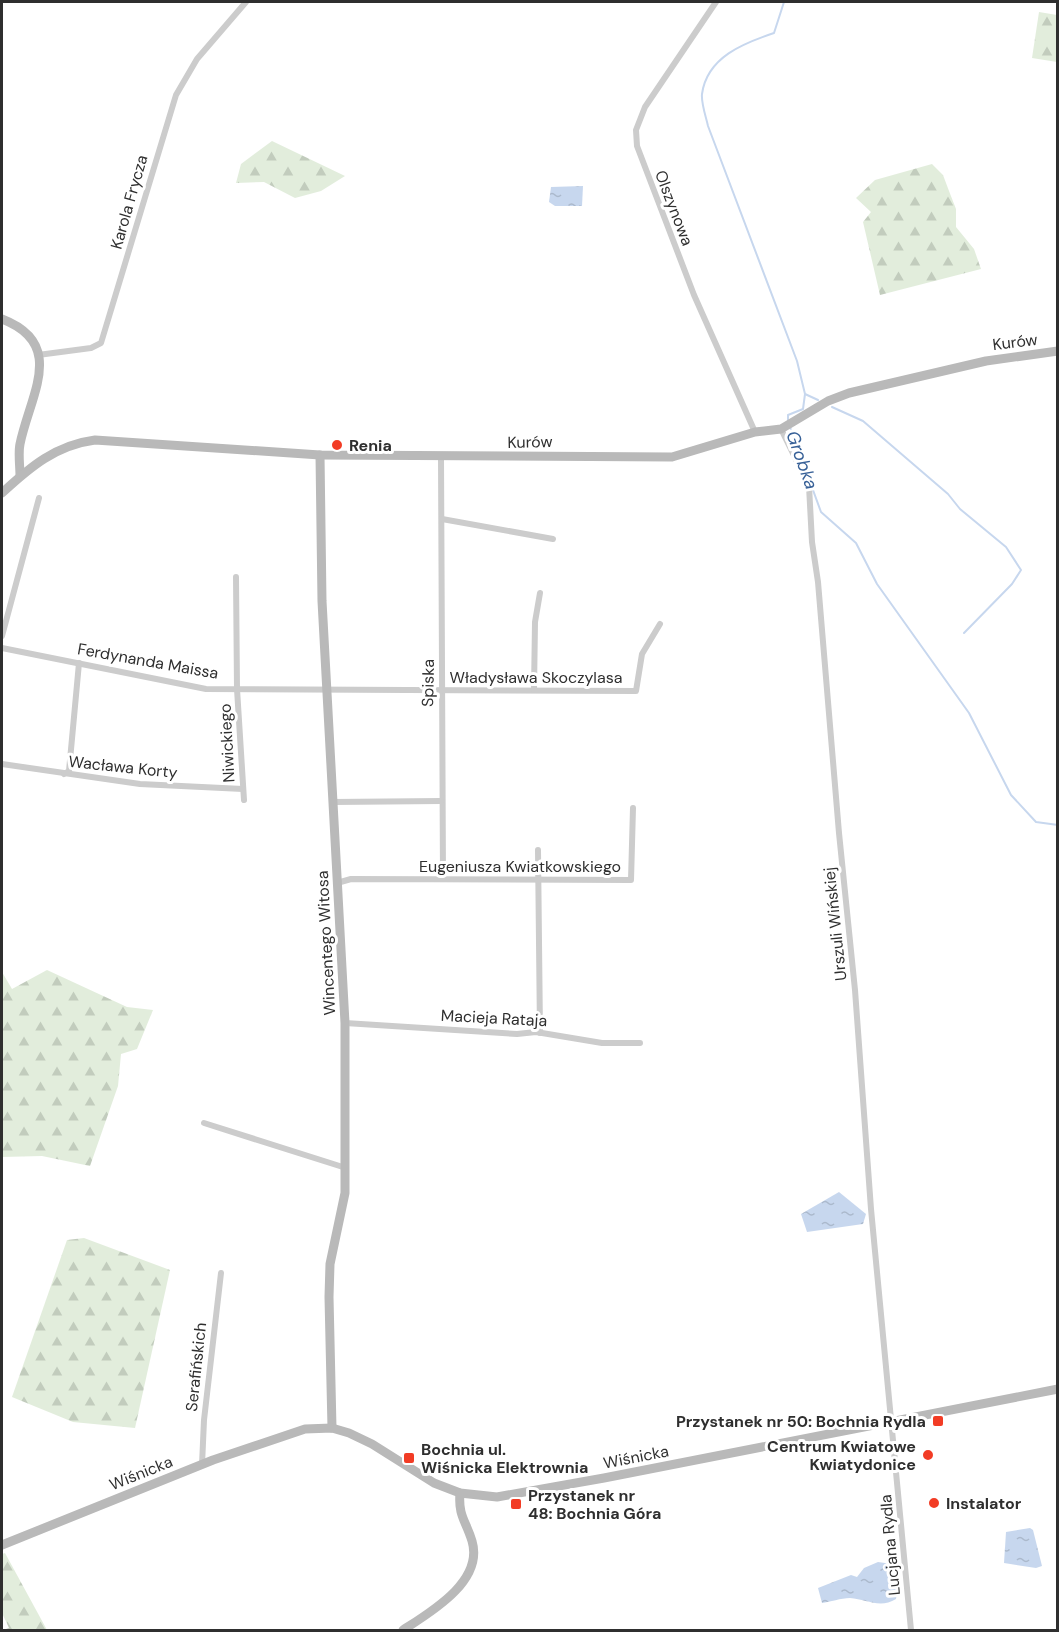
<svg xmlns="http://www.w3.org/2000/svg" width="1059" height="1632" viewBox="0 0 1059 1632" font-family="'DM Sans',sans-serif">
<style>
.forest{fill:url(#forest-firs)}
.water{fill:url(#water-ripples)}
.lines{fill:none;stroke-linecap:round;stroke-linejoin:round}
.stream{stroke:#c7d7ee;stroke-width:2}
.street{stroke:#ccc;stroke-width:6}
.secondary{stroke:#b9b9b9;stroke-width:9}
.poi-dot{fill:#f23c25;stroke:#fff;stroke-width:2}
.labels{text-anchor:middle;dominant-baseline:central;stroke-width:6;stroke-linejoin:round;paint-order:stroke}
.street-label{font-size:16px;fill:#2f2f2f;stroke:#fff}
.poi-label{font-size:16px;font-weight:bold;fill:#2f2f2f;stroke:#fff;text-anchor:start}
.water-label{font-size:18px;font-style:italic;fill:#376097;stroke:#fff}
</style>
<defs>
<pattern id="forest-firs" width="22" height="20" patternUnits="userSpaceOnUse" patternTransform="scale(1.5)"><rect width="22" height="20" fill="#e2eddc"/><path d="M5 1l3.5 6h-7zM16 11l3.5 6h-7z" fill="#c2ccbd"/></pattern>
<pattern id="water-ripples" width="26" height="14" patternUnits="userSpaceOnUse" patternTransform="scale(1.5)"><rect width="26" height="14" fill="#c7d7ee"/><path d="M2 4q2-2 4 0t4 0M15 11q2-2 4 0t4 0" fill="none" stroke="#abb9cc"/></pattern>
</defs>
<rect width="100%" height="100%" fill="#fff"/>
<g class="forest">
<polygon points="1039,12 1057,15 1057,62 1032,58"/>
<polygon points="272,141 345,176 321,191 295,198 264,182 236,183 241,164"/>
<polygon points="932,164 943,175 949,191 956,209 956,227 974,249 981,269 880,295 863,222 871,212 856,198 875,180"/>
<polygon points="47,970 127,1007 153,1010 137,1049 121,1054 118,1086 90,1166 42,1156 2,1157 2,972 12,989"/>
<polygon points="84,1238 170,1270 135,1428 73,1422 12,1397 67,1240"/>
<polygon points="5,1553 47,1630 3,1630 9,1628 2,1613 2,1554"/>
</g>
<g class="water">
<polygon points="583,186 582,206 555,206 549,202 551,187"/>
<polygon points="839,1192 866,1214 863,1224 807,1232 801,1214"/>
<polygon points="1030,1528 1033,1530 1042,1566 1036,1568 1004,1563 1006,1532"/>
<path d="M878,1562L892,1564L898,1586L896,1599C880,1609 866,1599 850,1598C841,1598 830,1602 822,1603L818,1588L851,1575L857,1577L864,1568Z"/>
</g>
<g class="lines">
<g class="stream">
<path d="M784,2L774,33C744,43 707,57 702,94C701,103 706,117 708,126L797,361L805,394L803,409L788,415V421"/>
<polyline points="805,394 818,400"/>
<polyline points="832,407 863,421 948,494 960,509 1006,547 1021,570 1012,584 964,633"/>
<polyline points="790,427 821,512 856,543 877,584 969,713 1011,795 1036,822 1058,825"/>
</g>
<g class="street">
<polyline points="716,2 645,107 636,130 637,146 694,295 755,432"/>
<polyline points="38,355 91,348 101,343 176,95 197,59 246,2"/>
<polyline points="781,429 809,486 812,542 818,582 839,833 855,990 871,1209 911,1630"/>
<polyline points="441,458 443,879"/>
<polyline points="442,519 553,539"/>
<polyline points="236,577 237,689 244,800"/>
<polyline points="2,636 39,498"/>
<polyline points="2,648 206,689 636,691 642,654 660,624"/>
<polyline points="534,690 535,622 540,593"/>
<polyline points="2,764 140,784 243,789"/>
<polyline points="64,774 69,771 79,663"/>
<polyline points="333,802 441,801"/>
<polyline points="538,850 540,1033"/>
<polyline points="337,883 351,879 631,880 633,808"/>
<polyline points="345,1023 517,1034 536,1032 602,1043 640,1043"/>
<polyline points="204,1123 346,1168"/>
<polyline points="202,1465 204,1420 221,1273"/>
</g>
<g class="secondary">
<path d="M2,319C67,344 30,395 20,444C18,453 20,466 20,476"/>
<polyline points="320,455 322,601 345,1023 345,1193 330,1264 329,1297 332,1428"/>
<path d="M2,493C30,467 56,445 95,440L320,455L672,457L755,432L781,429L828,401L849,393L986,361L1058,351"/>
<polyline points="2,1545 213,1460 305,1429 332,1428 349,1433 372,1444 434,1483 460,1493 497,1497 604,1478 1058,1389"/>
<path d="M403,1630C431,1612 484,1581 472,1541C466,1521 458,1516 460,1493"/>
</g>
</g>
<g class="poi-dot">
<circle cx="337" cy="445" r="6"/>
<rect x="932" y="1415" width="12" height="12" rx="3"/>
<circle cx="928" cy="1455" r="6"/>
<rect x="403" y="1452" width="12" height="12" rx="3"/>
<circle cx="934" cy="1503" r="6"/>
<rect x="510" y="1498" width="12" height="12" rx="3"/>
</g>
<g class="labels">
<g class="street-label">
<text transform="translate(129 202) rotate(-74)">Karola Frycza</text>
<text transform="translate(674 208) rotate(69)">Olszynowa</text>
<text transform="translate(1015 342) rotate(-7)">Kurów</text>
<text transform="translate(530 442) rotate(-1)">Kurów</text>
<text transform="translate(148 661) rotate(10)">Ferdynanda Maissa</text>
<text x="536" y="677">Władysława Skoczylasa</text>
<text transform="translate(428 683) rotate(-89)">Spiska</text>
<text transform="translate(227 743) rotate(-93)">Niwickiego</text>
<text transform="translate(123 767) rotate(6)">Wacława Korty</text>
<text x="520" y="866">Eugeniusza Kwiatkowskiego</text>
<text transform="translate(835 924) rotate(-96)">Urszuli Wińskiej</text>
<text transform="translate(326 943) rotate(-93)">Wincentego Witosa</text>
<text transform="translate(494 1018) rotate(3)">Macieja Rataja</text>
<text transform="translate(196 1367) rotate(-84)">Serafińskich</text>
<text transform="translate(636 1457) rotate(-11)">Wiśnicka</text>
<text transform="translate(141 1473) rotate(-22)">Wiśnicka</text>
<text transform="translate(890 1545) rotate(-95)">Lucjana Rydla</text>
</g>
<g class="poi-label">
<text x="349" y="445">Renia</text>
<text x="926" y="1421" text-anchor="end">Przystanek nr 50: Bochnia Rydla</text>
<text x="916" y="1446" text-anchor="end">Centrum Kwiatowe<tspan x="916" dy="18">Kwiatydonice</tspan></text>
<text x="421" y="1449">Bochnia ul.<tspan x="421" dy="18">Wiśnicka Elektrownia</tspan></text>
<text x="528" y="1495">Przystanek nr<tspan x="528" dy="18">48: Bochnia Góra</tspan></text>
<text x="946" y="1503">Instalator</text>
</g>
<g class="water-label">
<text transform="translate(802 460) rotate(70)">Grobka</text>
</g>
</g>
<rect width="1059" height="1632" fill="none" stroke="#2f2f2f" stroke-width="6"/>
</svg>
